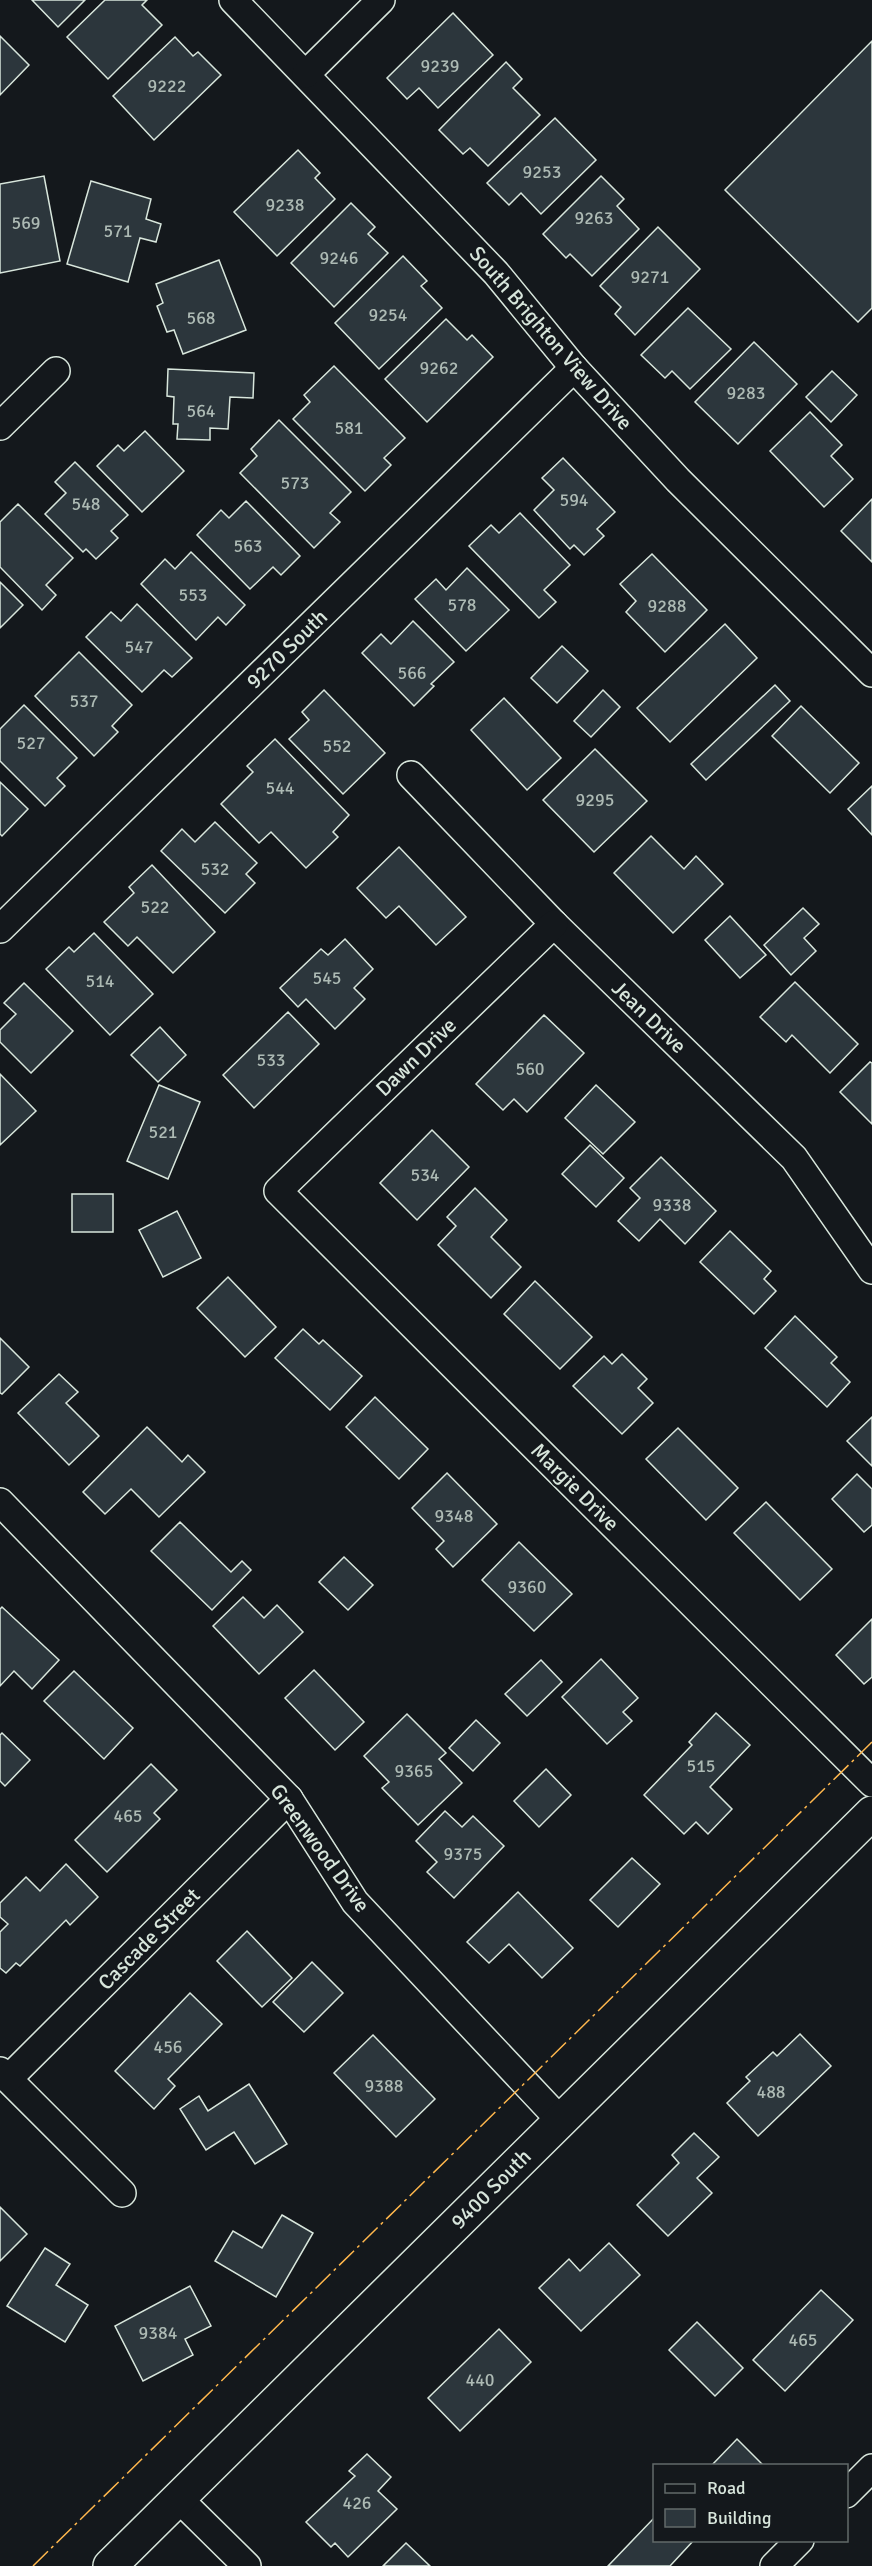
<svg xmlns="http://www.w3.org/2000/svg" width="872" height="2566" viewBox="0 0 872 2566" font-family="Signika,sans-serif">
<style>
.building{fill:#2c363c;stroke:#d8e6dc;stroke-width:1.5}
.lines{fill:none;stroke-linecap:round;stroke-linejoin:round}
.minor-casing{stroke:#d8e6dc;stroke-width:30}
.tertiary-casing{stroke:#d8e6dc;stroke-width:36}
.minor{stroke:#14181c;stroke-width:27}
.tertiary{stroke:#14181c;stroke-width:33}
.power{stroke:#ffb74d;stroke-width:1.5;stroke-dasharray:21 4.5 3 4.5;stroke-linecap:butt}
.labels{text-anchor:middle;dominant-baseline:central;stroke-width:4.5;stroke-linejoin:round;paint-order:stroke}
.number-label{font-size:18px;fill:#adbab4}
.street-label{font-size:21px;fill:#d8e6dc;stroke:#14181c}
</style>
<rect width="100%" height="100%" fill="#14181c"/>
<g class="building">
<polygon points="32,0 85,0 58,27"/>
<polygon points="105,0 147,0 142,5 162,25 108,79 67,37"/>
<polygon points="453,13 493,55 438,108 419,88 407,99 387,78"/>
<polygon points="0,36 29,65 0,95"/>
<polygon points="175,37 193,56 198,52 221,75 154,140 113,96"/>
<polygon points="872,41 872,308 858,322 725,190"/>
<polygon points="506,62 522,79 513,88 540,115 488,166 470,148 463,154 439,130"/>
<polygon points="555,118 596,160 541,214 521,193 509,205 487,183"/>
<polygon points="298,150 320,173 315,178 335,199 277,256 234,212"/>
<polygon points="44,176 60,261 0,273 0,184"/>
<polygon points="601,176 624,199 617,206 639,229 592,276 570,254 566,258 543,234"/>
<polygon points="91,181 151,199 146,219 161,224 156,242 140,238 128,282 67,264"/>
<polygon points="351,203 375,227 368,234 388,253 334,307 291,263"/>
<polygon points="658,227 700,269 635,335 615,314 621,307 600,286"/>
<polygon points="403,256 427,281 421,286 442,308 379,369 335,323"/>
<polygon points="219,260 246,330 183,354 174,330 167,332 157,306 163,303 156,284"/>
<polygon points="688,308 731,349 690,389 672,371 665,378 641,355"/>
<polygon points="446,319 467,340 472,335 493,357 427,422 385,379"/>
<polygon points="754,342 797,384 738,444 695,402"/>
<polygon points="334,366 405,438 384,458 391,465 365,491 293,419 310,402 304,395"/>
<polygon points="168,369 254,373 253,398 230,397 228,429 210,428 210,440 177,439 178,424 173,424 174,397 167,396"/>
<polygon points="832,371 857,395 831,422 806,397"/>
<polygon points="810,412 842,445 831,456 853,479 824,507 770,451"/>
<polygon points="279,420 351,492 330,513 340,522 314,548 240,473 257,456 251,449"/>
<polygon points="145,431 184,471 142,512 97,466 118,445 124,451"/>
<polygon points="563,458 615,512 597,529 604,536 584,555 574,545 570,549 534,510 554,490 542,478"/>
<polygon points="75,462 128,515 111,531 118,538 96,559 86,549 83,552 45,514 66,493 55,482"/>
<polygon points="872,499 872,562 841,531"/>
<polygon points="246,501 300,556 281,575 273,567 250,589 197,535 221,510 229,518"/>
<polygon points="18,504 73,558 46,585 56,595 42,610 0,567 0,522"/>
<polygon points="520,513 570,565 544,590 556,602 539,618 469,546 491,525 499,533"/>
<polygon points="191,552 245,605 226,625 218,617 196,640 141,584 165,559 175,569"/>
<polygon points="652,554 707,610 665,652 626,612 636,601 620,584"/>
<polygon points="467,568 509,610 466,651 415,599 436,579 446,590"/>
<polygon points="0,582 23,605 0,628"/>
<polygon points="137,604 192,658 172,677 164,670 142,692 86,637 111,612 121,621"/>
<polygon points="413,621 454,662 431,684 434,686 414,706 362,653 381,634 391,644"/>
<polygon points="725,624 757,658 670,742 637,708"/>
<polygon points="562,646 588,671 557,703 531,678"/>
<polygon points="79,652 132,705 112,726 118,732 94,756 35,696"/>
<polygon points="775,685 790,701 706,780 691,764"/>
<polygon points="324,690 385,753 343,794 289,739 309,720 302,712"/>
<polygon points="603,690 620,707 591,737 574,721"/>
<polygon points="504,698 561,758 527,790 471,730"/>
<polygon points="24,705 77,758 57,778 65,786 45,806 0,761 0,729"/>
<polygon points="801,706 859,763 830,793 772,736"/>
<polygon points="275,739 349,815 333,832 338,837 306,868 271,832 259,843 221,804 253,772 247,766"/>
<polygon points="595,749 647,801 594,852 543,800"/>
<polygon points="0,782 28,809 2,836 0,834"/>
<polygon points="872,786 872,835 848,809"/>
<polygon points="215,822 257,863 246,874 255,883 225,913 161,851 182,829 195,842"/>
<polygon points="651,836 684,869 696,856 723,884 673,933 614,873"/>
<polygon points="399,847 466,917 436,945 399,906 386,918 357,888"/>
<polygon points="152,865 215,932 173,973 137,937 128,946 104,922 134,893 129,887"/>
<polygon points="803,908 819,924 804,938 816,951 791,975 764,945"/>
<polygon points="730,916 766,955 740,978 705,940"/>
<polygon points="94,933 153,994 110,1035 46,969 69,947 74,952"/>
<polygon points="345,939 373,969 354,988 365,999 335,1029 306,999 298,1007 280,988 321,949 328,955"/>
<polygon points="795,982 858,1044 830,1073 792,1035 786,1042 760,1017"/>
<polygon points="24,983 73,1031 31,1073 0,1042 0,1030 16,1014 4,1003"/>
<polygon points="288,1012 319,1044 254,1108 223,1075"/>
<polygon points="544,1015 584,1053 527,1112 514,1099 503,1110 476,1084"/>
<polygon points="160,1027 186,1055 158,1082 131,1055"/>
<polygon points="870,1062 872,1063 872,1124 840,1092"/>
<polygon points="0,1074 36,1111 0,1145"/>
<polygon points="159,1085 200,1102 168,1179 127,1161"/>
<polygon points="596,1085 635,1122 603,1154 565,1118"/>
<polygon points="432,1130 469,1167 417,1220 380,1183"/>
<polygon points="590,1145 624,1178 596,1207 562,1174"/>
<polygon points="661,1157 716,1211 685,1244 660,1219 639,1241 618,1221 640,1198 630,1188"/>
<polygon points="475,1188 507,1220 491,1237 521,1267 491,1298 438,1245 456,1226 447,1217"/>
<rect x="72" y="1194" width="41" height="38"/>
<polygon points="177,1211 201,1258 163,1277 139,1230"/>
<polygon points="730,1231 771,1271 764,1279 776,1291 754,1314 700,1262"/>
<polygon points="228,1277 276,1327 245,1357 197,1308"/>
<polygon points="535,1281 592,1337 560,1369 504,1314"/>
<polygon points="795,1316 837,1357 831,1363 850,1382 827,1407 765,1348"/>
<polygon points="303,1329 319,1344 323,1340 362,1376 330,1410 275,1358"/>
<polygon points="0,1338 29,1367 2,1394 0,1393"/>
<polygon points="622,1354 647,1379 638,1388 653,1403 622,1434 573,1386 604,1356 612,1364"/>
<polygon points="59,1374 78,1392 66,1403 99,1436 69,1465 18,1413"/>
<polygon points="375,1397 428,1449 399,1479 346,1427"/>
<polygon points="872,1417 872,1466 847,1441"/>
<polygon points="147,1427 182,1462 188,1455 205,1472 159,1517 131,1489 105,1514 83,1492"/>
<polygon points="678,1428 738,1488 706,1520 646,1459"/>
<polygon points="447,1473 497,1524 453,1567 436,1549 444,1541 412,1508"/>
<polygon points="857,1474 872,1489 872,1525 864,1532 832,1499"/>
<polygon points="766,1502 832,1569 800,1600 734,1533"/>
<polygon points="180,1522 231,1572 242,1561 251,1570 212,1610 151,1551"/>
<polygon points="519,1542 572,1594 534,1631 482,1580"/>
<polygon points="344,1557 373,1585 348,1610 319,1582"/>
<polygon points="243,1597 264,1618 277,1605 303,1632 259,1674 213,1626"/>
<polygon points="2,1607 59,1660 32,1689 14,1671 0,1686 0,1609"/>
<polygon points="872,1619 872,1677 864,1684 836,1655"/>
<polygon points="601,1659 638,1698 623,1712 632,1721 607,1744 562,1697"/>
<polygon points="541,1660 562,1682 527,1716 505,1694"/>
<polygon points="314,1670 364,1722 335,1750 285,1698"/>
<polygon points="74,1671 133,1728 104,1759 44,1701"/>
<polygon points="716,1713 750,1745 710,1787 732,1809 708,1834 696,1822 684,1834 644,1795 692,1745 689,1742"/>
<polygon points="407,1714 446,1753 439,1759 462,1783 418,1825 382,1788 389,1782 364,1756"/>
<polygon points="476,1720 500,1743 473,1771 449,1748"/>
<polygon points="2,1733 30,1760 5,1786 0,1781 0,1735"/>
<polygon points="151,1764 177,1790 154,1813 160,1819 107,1872 75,1840"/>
<polygon points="546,1769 571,1795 539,1827 514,1801"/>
<polygon points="445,1811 462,1827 473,1816 504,1846 454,1898 427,1872 437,1862 416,1841"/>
<polygon points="632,1858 660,1884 618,1927 590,1900"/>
<polygon points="66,1864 98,1897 70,1925 66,1920 20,1966 16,1963 6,1973 0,1968 0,1932 8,1924 0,1917 0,1903 26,1877 40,1891"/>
<polygon points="518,1892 573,1948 542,1978 509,1944 489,1963 467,1942"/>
<polygon points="247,1931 292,1978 262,2007 217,1961"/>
<polygon points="312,1962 343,1993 304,2032 273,2002"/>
<polygon points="190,1993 222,2024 168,2079 175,2086 154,2109 115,2071"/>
<polygon points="800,2034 831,2066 758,2136 727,2103 750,2081 746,2077 773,2052 777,2056"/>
<polygon points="373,2035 435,2099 396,2137 334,2073"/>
<polygon points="249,2084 287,2144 255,2164 234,2132 206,2150 180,2109 199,2096 208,2111"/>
<polygon points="694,2133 719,2157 697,2178 712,2193 668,2236 637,2205 679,2163 672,2155"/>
<polygon points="0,2207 27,2234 0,2261"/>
<polygon points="282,2215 313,2233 276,2297 215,2261 233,2231 262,2248"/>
<polygon points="609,2243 640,2275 581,2331 539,2288 569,2259 580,2271"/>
<polygon points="45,2248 70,2264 56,2285 88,2305 65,2342 7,2306"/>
<polygon points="190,2286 211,2326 185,2339 193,2355 143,2381 115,2326"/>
<polygon points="821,2290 853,2320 785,2391 753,2360"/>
<polygon points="697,2322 743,2368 715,2396 669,2350"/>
<polygon points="499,2329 531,2362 460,2431 428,2398"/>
<polygon points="737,2439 764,2466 711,2466"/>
<polygon points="367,2454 391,2477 378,2491 397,2509 348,2557 335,2543 331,2547 306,2522 355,2476 349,2471"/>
<polygon points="654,2518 654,2540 694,2540 670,2566 608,2566"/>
<polygon points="406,2543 430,2566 383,2566"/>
</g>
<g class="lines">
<defs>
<g id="minor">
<polyline points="233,0 496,273 574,368 678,480 872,673"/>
<polyline points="306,74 381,0"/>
<polyline points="0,426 56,371"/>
<polyline points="411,775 554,924 794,1158 872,1270"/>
<polyline points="554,924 278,1191 872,1783"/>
<polyline points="0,929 574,368"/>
<polyline points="0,1502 289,1799 355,1902 560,2120"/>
<polyline points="0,2071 122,2193"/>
<polyline points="8,2079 289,1799"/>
<polyline points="846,2494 872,2468"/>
<polyline points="179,2499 247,2566"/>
<polyline points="774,2566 800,2540"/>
</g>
<polyline id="tertiary" points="110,2566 872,1813"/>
</defs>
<use href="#minor" class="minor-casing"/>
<use href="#tertiary" class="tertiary-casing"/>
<use href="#minor" class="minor"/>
<use href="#tertiary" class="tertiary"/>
<polyline class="power" points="33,2566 872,1742"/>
</g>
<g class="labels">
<g class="number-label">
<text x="440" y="66">9239</text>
<text x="167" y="86">9222</text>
<text x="542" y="172">9253</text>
<text x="285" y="205">9238</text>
<text x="594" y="218">9263</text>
<text x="26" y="223">569</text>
<text x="118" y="231">571</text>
<text x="339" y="258">9246</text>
<text x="650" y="277">9271</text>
<text x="388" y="315">9254</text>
<text x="201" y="318">568</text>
<text x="439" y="368">9262</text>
<text x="746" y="393">9283</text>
<text x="201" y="411">564</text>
<text x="349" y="428">581</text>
<text x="295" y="483">573</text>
<text x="574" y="500">594</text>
<text x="86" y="504">548</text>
<text x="248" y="546">563</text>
<text x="193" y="595">553</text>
<text x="462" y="605">578</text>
<text x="667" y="606">9288</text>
<text x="139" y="647">547</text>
<text x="412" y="673">566</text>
<text x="84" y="701">537</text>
<text x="31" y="743">527</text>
<text x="337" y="746">552</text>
<text x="280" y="788">544</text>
<text x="595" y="800">9295</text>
<text x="215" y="869">532</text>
<text x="155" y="907">522</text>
<text x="327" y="978">545</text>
<text x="100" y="981">514</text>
<text x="271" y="1060">533</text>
<text x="530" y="1069">560</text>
<text x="163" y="1132">521</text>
<text x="425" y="1175">534</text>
<text x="672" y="1205">9338</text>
<text x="454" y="1516">9348</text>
<text x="527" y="1587">9360</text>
<text x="701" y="1766">515</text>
<text x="414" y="1771">9365</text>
<text x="128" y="1816">465</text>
<text x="463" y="1854">9375</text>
<text x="168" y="2047">456</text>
<text x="384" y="2086">9388</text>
<text x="771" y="2092">488</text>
<text x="158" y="2333">9384</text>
<text x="803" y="2340">465</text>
<text x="480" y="2380">440</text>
<text x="357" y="2503">426</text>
</g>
<g class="street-label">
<text transform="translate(551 338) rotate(49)">South Brighton View Drive</text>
<text transform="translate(287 649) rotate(-44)">9270 South</text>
<text transform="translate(649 1017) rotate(44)">Jean Drive</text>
<text transform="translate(416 1057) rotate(-44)">Dawn Drive</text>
<text transform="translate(575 1487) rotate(45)">Margie Drive</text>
<text transform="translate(320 1848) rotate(54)">Greenwood Drive</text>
<text transform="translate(149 1939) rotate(-45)">Cascade Street</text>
<text transform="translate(491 2189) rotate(-45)">9400 South</text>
</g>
</g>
<rect x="653" y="2464" width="195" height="78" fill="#14181c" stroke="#626a69" stroke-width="1.5"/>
<rect x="665" y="2484" width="30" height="9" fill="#14181c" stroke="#626a69" stroke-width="1.5"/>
<text x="707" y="2494" font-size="18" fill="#d8e6dc">Road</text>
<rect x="665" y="2509" width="30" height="18" fill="#2c363c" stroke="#626a69" stroke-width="1.5"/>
<text x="707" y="2524" font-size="18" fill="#d8e6dc">Building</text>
</svg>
